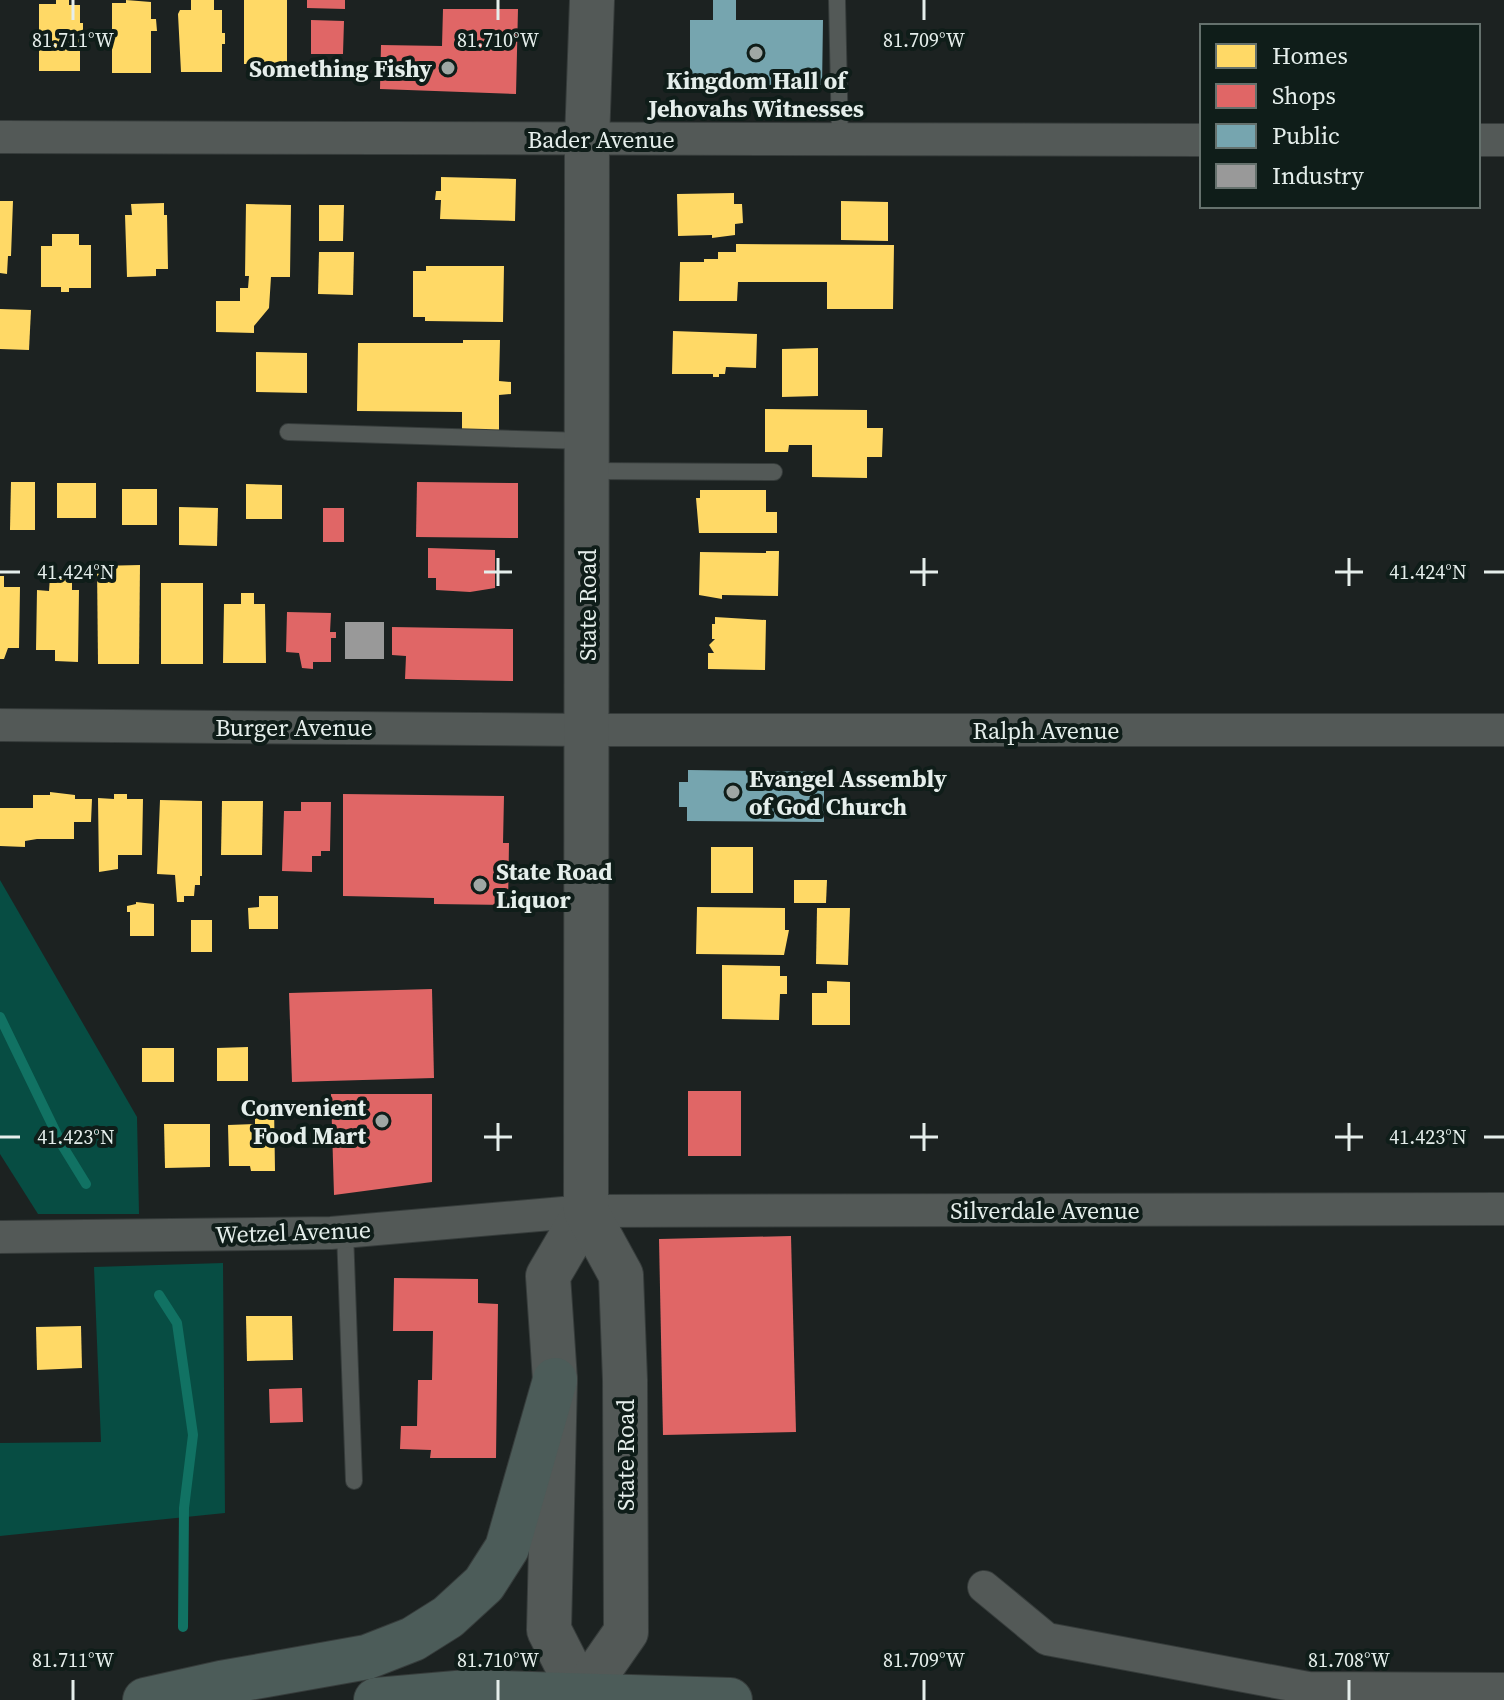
<svg xmlns="http://www.w3.org/2000/svg" width="1504" height="1700" viewBox="0 0 1504 1700" font-family="'Source Serif 4',serif">
<style>
.green{fill:#074d43}
.homes{fill:#ffd966}
.shops{fill:#e06666}
.public{fill:#76a5af}
.industry{fill:#999}
.lines{fill:none;stroke-linecap:round;stroke-linejoin:round}
.stream{stroke:#117263;stroke-width:10}
.lane-casing{stroke:#363c3b;stroke-width:18}
.street-casing{stroke:#363c3b;stroke-width:34}
.secondary-casing{stroke:#363c3b;stroke-width:46}
.highway-casing{stroke:#363c3b;stroke-width:46}
.lane{stroke:#535957;stroke-width:16}
.street{stroke:#535957;stroke-width:32}
.secondary{stroke:#535957;stroke-width:44}
.highway{stroke:#4c5c59;stroke-width:44}
.ticks{fill:none;stroke:#e5eeeb;stroke-width:3}
.poi-dot{fill:#9fa7a4;stroke:#0f1d19;stroke-width:3}
.labels{text-anchor:middle;dominant-baseline:central;stroke-width:8;stroke-linejoin:round;paint-order:stroke}
.poi-label{font-size:24px;font-weight:bold;fill:#e5eeeb;stroke:#0f1d19;text-anchor:end}
.street-label{font-size:24px;fill:#e5eeeb;stroke:#0f1d19}
.ticks-label{font-size:20px;text-anchor:middle;fill:#e5eeeb;stroke:#0f1d19;stroke-width:8;stroke-linejoin:round;paint-order:stroke}
</style>
<rect width="100%" height="100%" fill="#1c2221"/>
<g class="green">
<polygon points="0,880 137,1117 139,1214 38,1214 0,1154"/>
<polygon points="223,1263 225,1513 0,1536 0,1443 101,1442 94,1267"/>
</g>
<g class="homes">
<polygon points="56,0 69,0 69,5 80,5 80,23 83,23 83,39 80,39 80,71 39,71 39,4 56,4"/>
<polygon points="126,0 151,2 151,19 156,19 157,31 151,31 151,73 112,73 112,3 126,3"/>
<polygon points="191,0 214,0 214,10 222,10 222,33 225,33 225,44 222,44 222,72 181,72 178,14 180,10 191,10"/>
<rect x="244" y="0" width="43" height="64"/>
<polygon points="441,177 516,179 515,221 440,219 441,200 435,200 436,191 441,191"/>
<polygon points="734,193 734,204 742,204 743,223 735,224 735,235 712,238 712,235 678,236 677,194"/>
<polygon points="0,201 13,201 11,256 8,256 7,274 0,273"/>
<polygon points="841,201 888,202 888,241 841,240"/>
<polygon points="164,203 164,215 167,215 168,269 156,269 156,276 127,277 125,215 132,215 131,204"/>
<polygon points="246,204 291,205 290,277 271,277 269,308 254,326 254,333 216,332 216,301 240,301 240,288 248,288 249,276 245,276"/>
<polygon points="319,205 344,205 343,241 319,241"/>
<polygon points="52,234 79,234 79,245 91,245 91,288 69,288 69,292 61,292 61,287 41,287 41,246 52,246"/>
<polygon points="736,244 894,245 893,309 827,309 827,282 738,282 737,301 679,301 680,262 704,262 704,259 718,259 718,252 736,252"/>
<polygon points="319,252 354,252 353,295 318,294"/>
<polygon points="426,266 504,266 503,322 425,321 425,317 413,317 413,271 426,271"/>
<polygon points="0,309 31,310 29,350 0,349"/>
<polygon points="673,331 757,334 756,368 726,367 725,374 719,374 719,377 713,377 713,374 672,374"/>
<polygon points="463,340 500,340 499,381 511,382 511,394 499,395 499,435 462,435 462,412 357,411 358,343 463,343"/>
<polygon points="818,348 818,396 782,397 782,349"/>
<polygon points="256,352 307,353 307,393 256,392"/>
<polygon points="765,409 867,410 867,428 883,428 882,457 867,457 867,478 812,477 812,445 789,445 788,452 765,452"/>
<polygon points="11,482 35,482 35,530 10,530"/>
<rect x="57" y="483" width="39" height="35"/>
<polygon points="246,484 282,485 282,519 246,519"/>
<rect x="122" y="489" width="35" height="36"/>
<polygon points="700,490 766,490 766,512 777,512 777,533 699,533 696,498 700,498"/>
<polygon points="179,507 218,508 217,546 179,545"/>
<polygon points="766,551 779,551 778,596 722,595 722,599 699,595 700,552 766,553"/>
<polygon points="140,565 139,664 98,664 97,566"/>
<polygon points="0,576 4,576 4,587 20,587 19,648 8,648 4,659 0,659"/>
<polygon points="50,577 72,577 72,590 79,590 78,662 55,661 55,650 36,650 37,590 49,591"/>
<rect x="161" y="583" width="42" height="81"/>
<polygon points="241,593 254,593 254,604 265,604 266,663 223,663 224,604 241,604"/>
<polygon points="715,617 766,620 765,670 708,669 708,653 714,653 709,645 715,639 712,639 712,624 715,624"/>
<polygon points="50,792 75,795 75,799 92,799 91,822 74,822 74,839 37,839 25,841 25,847 0,846 0,808 33,808 33,795 50,795"/>
<polygon points="114,794 127,794 127,799 143,799 142,855 118,855 118,869 99,872 98,798 114,799"/>
<polygon points="160,800 202,801 202,876 200,876 200,885 195,885 194,896 184,896 184,902 177,902 175,875 157,874"/>
<polygon points="222,801 263,801 262,855 221,855"/>
<rect x="711" y="847" width="42" height="46"/>
<polygon points="794,880 827,880 826,903 794,903"/>
<polygon points="259,896 278,896 278,929 249,929 248,908 259,907"/>
<polygon points="136,902 154,904 154,936 130,936 130,912 127,912 127,906 136,904"/>
<polygon points="697,907 785,908 785,930 789,930 784,955 696,954"/>
<polygon points="817,908 850,908 848,965 816,964"/>
<rect x="191" y="920" width="21" height="32"/>
<polygon points="722,965 780,966 780,976 787,976 787,994 780,994 779,1020 722,1019"/>
<polygon points="827,981 850,982 850,1025 812,1025 812,993 827,993"/>
<polygon points="248,1047 248,1081 217,1081 217,1048"/>
<rect x="142" y="1048" width="32" height="34"/>
<polygon points="255,1105 274,1105 275,1171 251,1171 250,1166 229,1166 228,1125 255,1124"/>
<polygon points="164,1124 210,1124 210,1167 165,1168"/>
<polygon points="246,1316 292,1316 293,1360 247,1361"/>
<polygon points="81,1326 82,1368 37,1370 36,1327"/>
</g>
<g class="shops">
<polygon points="307,0 345,0 345,9 307,8"/>
<polygon points="443,9 518,9 516,94 380,89 381,45 442,46"/>
<polygon points="311,20 344,21 343,54 311,54"/>
<polygon points="417,482 518,483 518,538 416,537"/>
<rect x="323" y="508" width="21" height="34"/>
<polygon points="428,548 495,550 495,588 470,592 436,590 436,578 428,578"/>
<polygon points="287,612 331,613 330,632 336,632 336,638 331,638 331,662 313,662 313,669 302,668 299,653 286,652"/>
<polygon points="392,627 513,629 513,681 405,679 406,656 392,655"/>
<polygon points="343,794 504,796 503,843 509,843 508,905 434,904 434,898 343,896"/>
<polygon points="301,802 331,802 330,851 321,851 321,856 312,856 312,872 282,871 284,811 301,811"/>
<polygon points="432,989 434,1078 292,1082 289,993"/>
<rect x="688" y="1091" width="53" height="65"/>
<polygon points="331,1094 432,1094 432,1182 334,1195"/>
<polygon points="791,1236 796,1432 663,1435 659,1239"/>
<polygon points="394,1278 478,1279 478,1303 498,1304 496,1458 430,1458 431,1450 400,1449 401,1426 417,1426 418,1380 432,1380 433,1331 393,1331"/>
<polygon points="302,1388 303,1422 270,1423 269,1389"/>
</g>
<g class="public">
<polygon points="713,0 736,0 736,20 823,20 822,88 690,87 690,20 713,20"/>
<polygon points="688,770 824,772 824,822 687,821 687,807 679,807 679,782 688,782"/>
</g>
<rect class="industry" x="345" y="622" width="39" height="37"/>
<g class="lines">
<g class="stream">
<polyline points="0,1017 62,1145 86,1184"/>
<polyline points="159,1295 177,1323 193,1435 184,1508 183,1627"/>
</g>
<defs>
<g id="lane">
<polyline points="837,0 840,140"/>
<polyline points="288,432 586,441"/>
<polyline points="589,471 774,472"/>
<polyline points="345,1232 354,1481"/>
</g>
<g id="street">
<polyline points="0,137 1202,140"/>
<polyline points="1478,140 1504,140"/>
<polyline points="0,725 587,730 1504,730"/>
<polyline points="0,1237 331,1233 586,1211 1504,1209"/>
<polyline points="984,1587 1047,1639 1308,1688 1504,1689"/>
</g>
<g id="secondary">
<polyline points="582,1695 549,1630 555,1380 548,1276 586,1211"/>
<polyline points="582,1700 582,1695 626,1632 625,1380 621,1275 586,1211 587,140 592,0"/>
</g>
<g id="highway">
<polyline points="145,1700 221,1683 367,1657 413,1639 448,1617 484,1584 507,1548 555,1380"/>
<polyline points="376,1700 468,1692 730,1700"/>
</g>
</defs>
<use href="#lane" class="lane-casing"/>
<use href="#street" class="street-casing"/>
<use href="#secondary" class="secondary-casing"/>
<use href="#highway" class="highway-casing"/>
<use href="#lane" class="lane"/>
<use href="#street" class="street"/>
<use href="#secondary" class="secondary"/>
<use href="#highway" class="highway"/>
</g>
<path class="ticks" d="M73,0V20M498,0V20M924,0V20M498,558V586M924,558V586M1349,558V586M0,572H20M484,572H512M910,572H938M1335,572H1363M1484,572H1504M498,1123V1151M924,1123V1151M1349,1123V1151M0,1137H20M484,1137H512M910,1137H938M1335,1137H1363M1484,1137H1504M73,1680V1700M498,1680V1700M924,1680V1700M1349,1680V1700"/>
<g class="poi-dot">
<circle cx="756" cy="53" r="8"/>
<circle cx="448" cy="68" r="8"/>
<circle cx="733" cy="792" r="8"/>
<circle cx="480" cy="885" r="8"/>
<circle cx="382" cy="1121" r="8"/>
</g>
<g class="labels">
<g class="poi-label">
<text x="432" y="68">Something Fishy</text>
<text x="756" y="80" text-anchor="middle">Kingdom Hall of<tspan x="756" dy="28">Jehovahs Witnesses</tspan></text>
<text x="749" y="778" text-anchor="start">Evangel Assembly<tspan x="749" dy="28">of God Church</tspan></text>
<text x="496" y="871" text-anchor="start">State Road<tspan x="496" dy="28">Liquor</tspan></text>
<text x="366" y="1107">Convenient<tspan x="366" dy="28">Food Mart</tspan></text>
</g>
<g class="street-label">
<text x="601" y="139">Bader Avenue</text>
<text transform="translate(587 605) rotate(-90)">State Road</text>
<text x="294" y="727">Burger Avenue</text>
<text x="1046" y="730">Ralph Avenue</text>
<text x="1045" y="1210">Silverdale Avenue</text>
<text transform="translate(293 1232) rotate(-2)">Wetzel Avenue</text>
<text transform="translate(625 1455) rotate(-90)">State Road</text>
</g>
</g>
<g class="ticks-label">
<text x="73" y="47">81.711°W</text>
<text x="498" y="47">81.710°W</text>
<text x="924" y="47">81.709°W</text>
<text x="76" y="579">41.424°N</text>
<text x="1428" y="579">41.424°N</text>
<text x="76" y="1144">41.423°N</text>
<text x="1428" y="1144">41.423°N</text>
<text x="73" y="1667">81.711°W</text>
<text x="498" y="1667">81.710°W</text>
<text x="924" y="1667">81.709°W</text>
<text x="1349" y="1667">81.708°W</text>
</g>
<rect x="1200" y="24" width="280" height="184" fill="#0f1d19" stroke="#65716d" stroke-width="2"/>
<rect x="1216" y="44" width="40" height="24" fill="#ffd966" stroke="#65716d" stroke-width="2"/>
<text x="1272" y="64" font-size="24" fill="#e5eeeb">Homes</text>
<rect x="1216" y="84" width="40" height="24" fill="#e06666" stroke="#65716d" stroke-width="2"/>
<text x="1272" y="104" font-size="24" fill="#e5eeeb">Shops</text>
<rect x="1216" y="124" width="40" height="24" fill="#76a5af" stroke="#65716d" stroke-width="2"/>
<text x="1272" y="144" font-size="24" fill="#e5eeeb">Public</text>
<rect x="1216" y="164" width="40" height="24" fill="#999999" stroke="#65716d" stroke-width="2"/>
<text x="1272" y="184" font-size="24" fill="#e5eeeb">Industry</text>
</svg>
